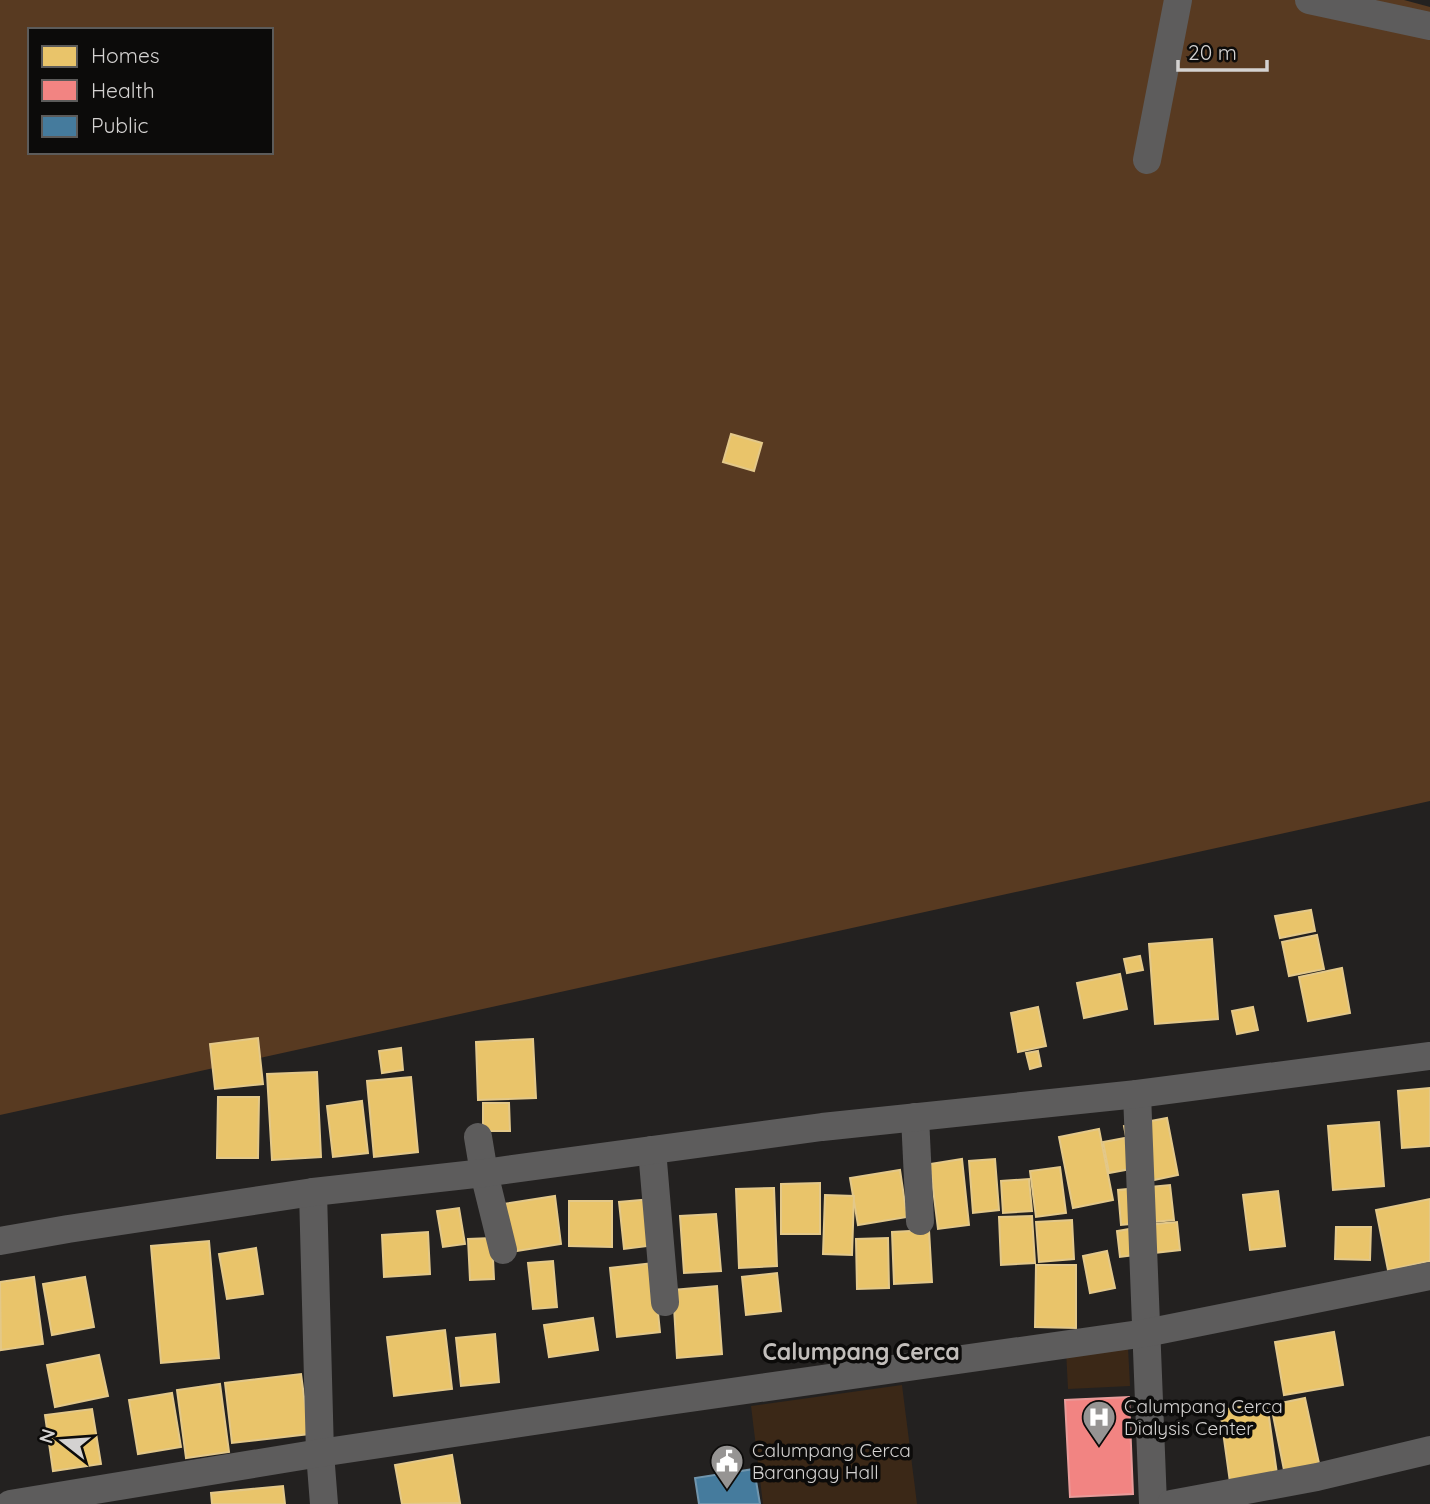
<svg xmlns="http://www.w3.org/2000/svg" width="1430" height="1504" viewBox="0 0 1430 1504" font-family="Quicksand,sans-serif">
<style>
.green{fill:#3b2817}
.forest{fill:#583a21;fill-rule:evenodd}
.homes{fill:#e9c46a;stroke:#e3c889;stroke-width:2}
.health{fill:#f28482;stroke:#e99b9a;stroke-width:2}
.public{fill:#457b9d;stroke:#7095ad;stroke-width:2}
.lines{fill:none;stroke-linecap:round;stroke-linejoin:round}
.minor{stroke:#5d5c5c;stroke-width:28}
.labels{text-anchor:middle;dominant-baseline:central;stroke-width:7;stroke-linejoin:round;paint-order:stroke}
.poi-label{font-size:19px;fill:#d4d2d1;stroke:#0c0b0a;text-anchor:start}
.quarter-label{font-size:23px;font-weight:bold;fill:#c2bebb;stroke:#0c0b0a}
</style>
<rect width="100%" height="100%" fill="#232120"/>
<g class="green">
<polygon points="1128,1347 1130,1386 1068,1389 1066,1350"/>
<polygon points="902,1385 917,1504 763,1504 751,1406"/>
</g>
<path class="forest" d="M0,0H1404L1430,7V801L0,1115ZM30,30H271V152H30Z"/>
<g class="homes">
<polygon points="731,434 762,443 754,471 723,462"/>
<polygon points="1311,910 1315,931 1280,938 1275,916"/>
<polygon points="1317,935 1324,969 1289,976 1282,942"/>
<polygon points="1212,939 1218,1019 1155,1024 1149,944"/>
<polygon points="1140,956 1143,970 1127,973 1124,959"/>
<polygon points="1342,968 1350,1013 1308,1021 1299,977"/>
<polygon points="1120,974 1127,1009 1084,1018 1077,983"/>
<polygon points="1038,1007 1046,1046 1018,1052 1011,1013"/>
<polygon points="1253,1007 1258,1030 1237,1034 1232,1011"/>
<polygon points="258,1038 263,1084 215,1089 210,1044"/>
<polygon points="533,1039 536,1098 478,1100 476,1042"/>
<polygon points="401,1048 403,1070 382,1073 379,1051"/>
<polygon points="1038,1051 1041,1066 1030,1069 1026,1053"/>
<polygon points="317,1072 321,1157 272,1160 267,1074"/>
<polygon points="411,1077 418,1152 374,1157 367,1081"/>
<polygon points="1430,1088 1430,1146 1402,1148 1398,1091"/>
<polygon points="218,1097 259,1097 258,1158 217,1158"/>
<polygon points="362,1101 368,1153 333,1157 327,1106"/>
<polygon points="483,1103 509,1103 510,1131 483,1131"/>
<polygon points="1167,1118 1178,1175 1135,1184 1124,1126"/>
<polygon points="1379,1122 1384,1186 1333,1190 1328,1126"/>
<polygon points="1099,1129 1113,1200 1073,1208 1059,1137"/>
<polygon points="1125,1138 1131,1169 1109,1173 1103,1142"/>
<polygon points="962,1159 969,1225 938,1229 930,1164"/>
<polygon points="995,1159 999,1210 973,1213 969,1161"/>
<polygon points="1060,1167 1066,1213 1036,1217 1030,1171"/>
<polygon points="900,1170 907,1217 858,1225 850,1178"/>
<polygon points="1029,1179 1032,1211 1003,1213 1001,1181"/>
<polygon points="820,1183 820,1234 781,1234 781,1184"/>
<polygon points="1170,1185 1174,1220 1121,1225 1118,1190"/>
<polygon points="774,1188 777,1266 739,1268 736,1189"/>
<polygon points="1278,1191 1285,1246 1250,1250 1243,1195"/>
<polygon points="825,1195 854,1196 852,1255 823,1254"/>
<polygon points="555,1196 561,1244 510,1252 503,1204"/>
<polygon points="652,1199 656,1245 624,1249 619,1202"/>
<polygon points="1430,1199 1430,1261 1388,1270 1376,1210"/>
<polygon points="569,1201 612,1201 612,1247 569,1246"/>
<polygon points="459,1208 465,1244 443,1247 437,1211"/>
<polygon points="716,1214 721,1271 684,1273 680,1216"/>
<polygon points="1032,1216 1035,1263 1001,1265 999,1217"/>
<polygon points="1072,1220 1074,1259 1039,1262 1036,1222"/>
<polygon points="1177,1222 1180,1250 1146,1254 1143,1225"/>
<polygon points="1141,1227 1144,1254 1120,1257 1117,1231"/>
<polygon points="1336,1227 1371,1227 1370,1260 1335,1259"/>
<polygon points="929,1230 932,1282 894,1284 892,1232"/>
<polygon points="428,1232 430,1274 384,1277 382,1235"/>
<polygon points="492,1238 494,1279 470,1280 468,1239"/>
<polygon points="888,1238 889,1288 857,1289 856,1239"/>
<polygon points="209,1241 219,1358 161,1363 151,1246"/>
<polygon points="256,1248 263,1294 227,1299 219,1254"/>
<polygon points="1107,1251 1115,1288 1090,1293 1083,1256"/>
<polygon points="553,1261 557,1307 533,1309 528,1263"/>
<polygon points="653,1263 660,1332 617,1337 610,1268"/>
<polygon points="1036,1265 1076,1265 1076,1328 1035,1327"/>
<polygon points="777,1273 781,1311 746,1315 742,1277"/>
<polygon points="34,1277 43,1344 1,1350 0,1282"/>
<polygon points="85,1277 94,1327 52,1335 43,1284"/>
<polygon points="717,1286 722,1354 677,1358 673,1290"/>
<polygon points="593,1318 598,1350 549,1357 544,1325"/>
<polygon points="445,1330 452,1389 394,1396 387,1337"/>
<polygon points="1334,1332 1343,1385 1284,1395 1275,1342"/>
<polygon points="495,1334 499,1382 461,1386 456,1338"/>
<polygon points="99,1355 108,1396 55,1407 47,1365"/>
<polygon points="301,1374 309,1434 232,1443 225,1383"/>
<polygon points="220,1384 229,1452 186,1458 177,1390"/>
<polygon points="172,1393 181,1447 138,1454 129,1400"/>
<polygon points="1305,1398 1320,1468 1285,1475 1271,1405"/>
<polygon points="1267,1403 1277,1474 1230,1482 1220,1410"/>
<polygon points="92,1409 101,1464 53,1471 45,1415"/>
<polygon points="452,1455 460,1503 402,1504 395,1465"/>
<polygon points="283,1486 285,1504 212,1504 211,1493"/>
</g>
<polygon class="health" points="1129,1397 1133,1494 1070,1497 1065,1400"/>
<polygon class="public" points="754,1469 760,1504 699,1504 695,1478"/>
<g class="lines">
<g class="minor">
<polyline points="1309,0 1430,26"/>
<polyline points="1147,160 1178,0"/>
<polyline points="1137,1094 1153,1504"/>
<polyline points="915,1117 920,1221"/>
<polyline points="478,1137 484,1173 503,1250"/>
<polyline points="652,1150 665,1302"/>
<polyline points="313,1192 320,1453 324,1504"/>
<polyline points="0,1241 68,1229 313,1192 484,1173 822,1127 1137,1094 1430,1056"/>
<polyline points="10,1504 320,1453 655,1403 1146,1333 1430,1276"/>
<polyline points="1171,1504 1317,1477 1430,1450"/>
</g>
</g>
<defs>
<symbol id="hospital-pin" viewBox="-11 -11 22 30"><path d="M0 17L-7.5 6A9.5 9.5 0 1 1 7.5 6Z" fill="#969493" stroke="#0c0b0a"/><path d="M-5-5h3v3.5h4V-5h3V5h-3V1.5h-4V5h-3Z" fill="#fff"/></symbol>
<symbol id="civic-pin" viewBox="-11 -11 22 30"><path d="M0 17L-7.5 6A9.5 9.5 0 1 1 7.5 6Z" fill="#969493" stroke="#0c0b0a"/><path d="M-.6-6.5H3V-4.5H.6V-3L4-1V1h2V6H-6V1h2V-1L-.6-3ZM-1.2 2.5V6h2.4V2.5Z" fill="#fff"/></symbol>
</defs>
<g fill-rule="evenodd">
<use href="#hospital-pin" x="1080" y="1398" width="38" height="52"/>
<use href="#civic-pin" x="708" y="1442" width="38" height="52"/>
</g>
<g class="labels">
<g class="poi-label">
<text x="1124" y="1406">Calumpang Cerca<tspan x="1124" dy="22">Dialysis Center</tspan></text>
<text x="752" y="1450">Calumpang Cerca<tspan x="752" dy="22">Barangay Hall</tspan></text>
</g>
<g class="quarter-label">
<text x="861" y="1351">Calumpang Cerca</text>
</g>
</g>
<rect x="28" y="28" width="245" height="126" fill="#0c0b0a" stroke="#5c5b5a" stroke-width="2"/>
<rect x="42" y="46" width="35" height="21" fill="#e9c46a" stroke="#5c5b5a" stroke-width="2"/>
<text x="91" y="63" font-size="21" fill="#d4d2d1">Homes</text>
<rect x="42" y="80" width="35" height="21" fill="#f28482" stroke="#5c5b5a" stroke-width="2"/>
<text x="91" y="98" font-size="21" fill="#d4d2d1">Health</text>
<rect x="42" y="116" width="35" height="21" fill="#457b9d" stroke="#5c5b5a" stroke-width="2"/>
<text x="91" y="133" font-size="21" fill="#d4d2d1">Public</text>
<g transform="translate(63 1441) rotate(287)" stroke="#0c0b0a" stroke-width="5" paint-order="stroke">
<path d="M0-5L12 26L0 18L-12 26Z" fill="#d4d2d1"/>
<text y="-10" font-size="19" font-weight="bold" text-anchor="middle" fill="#d4d2d1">N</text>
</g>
<path d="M1178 60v10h89v-10" fill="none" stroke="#d4d2d1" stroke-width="3.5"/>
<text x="1188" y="60" font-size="21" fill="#d4d2d1" stroke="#0c0b0a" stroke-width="5" paint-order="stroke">20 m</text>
</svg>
